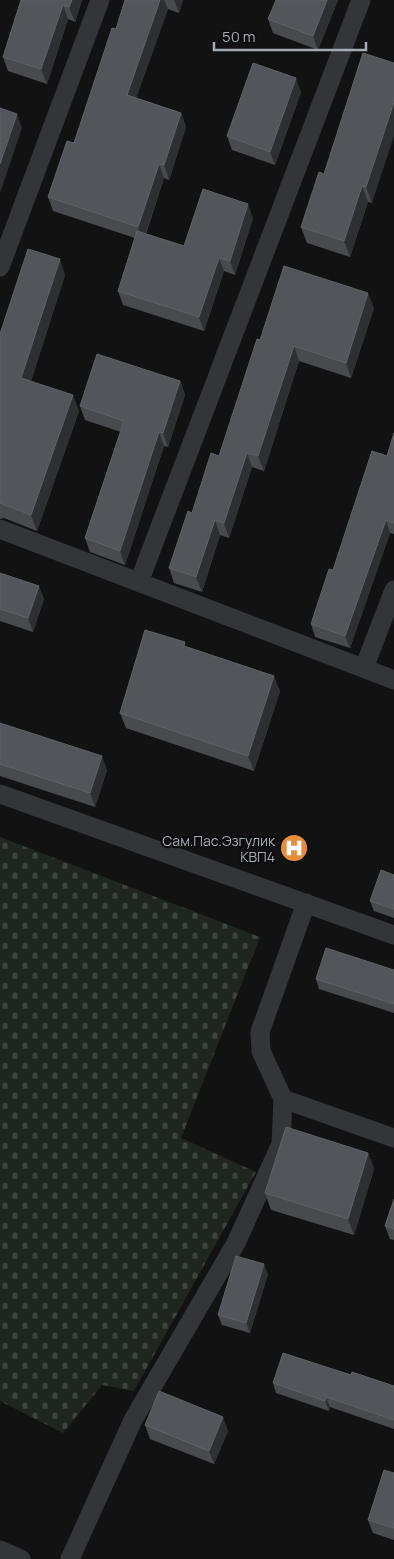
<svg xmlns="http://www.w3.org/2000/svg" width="394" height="1559" viewBox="0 0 394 1559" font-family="Manrope,sans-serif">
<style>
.cemetery{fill:url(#cemetery-stones)}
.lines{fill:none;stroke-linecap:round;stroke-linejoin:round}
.minor{stroke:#333538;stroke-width:19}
.wall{fill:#484a4e}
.shaded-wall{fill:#2e2f32}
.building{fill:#525559;stroke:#5f6267}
.labels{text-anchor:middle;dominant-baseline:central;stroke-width:4.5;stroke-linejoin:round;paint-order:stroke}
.poi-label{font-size:14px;fill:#a4acb3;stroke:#0d0d0e;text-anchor:end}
</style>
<defs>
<pattern id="cemetery-stones" width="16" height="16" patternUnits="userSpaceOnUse" patternTransform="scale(1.25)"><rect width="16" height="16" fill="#1f261f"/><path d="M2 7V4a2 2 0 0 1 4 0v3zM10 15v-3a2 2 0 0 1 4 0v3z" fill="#3d433d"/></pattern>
</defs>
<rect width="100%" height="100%" fill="#121213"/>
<polygon class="cemetery" points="0,837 260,937 181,1138 256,1172 134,1391 102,1385 63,1433 0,1401"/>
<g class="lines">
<g class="minor">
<polyline points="0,267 100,0"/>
<polyline points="0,529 394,680"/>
<polyline points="139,582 361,0"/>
<polyline points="364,668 394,590"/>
<polyline points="0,794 394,935"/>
<polyline points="283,1099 394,1138"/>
<polyline points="0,1550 21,1559"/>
<polyline points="70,1559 133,1420 236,1243 281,1144 283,1099 261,1051 260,1032 306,903"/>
</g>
</g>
<g class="wall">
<polygon points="21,0 82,0 75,22 68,19 47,84 8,71 3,57"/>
<polygon points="125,0 183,0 179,13 168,9 136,98 181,113 186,127 169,180 164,178 146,234 184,246 253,218 235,275 224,271 204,331 123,305 118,291 135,238 53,211 48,197 74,143 116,29"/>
<polygon points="338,0 318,50 273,33 268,19"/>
<polygon points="363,53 372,203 368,202 350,257 307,243 301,227 324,174"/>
<polygon points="301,92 275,165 232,150 227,136"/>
<polygon points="65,275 31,381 79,411 37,531 4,518 0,519 0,334"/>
<polygon points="374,308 351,378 299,361 264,471 252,467 229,538 220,535 202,592 174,583 169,568 192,513 219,456 260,340"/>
<polygon points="180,381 185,395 168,447 164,446 125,565 90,552 85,538 121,432 85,420 80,406"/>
<polygon points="394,433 394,534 390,533 350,648 315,637 311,624 333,570 387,456"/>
<polygon points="0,573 44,599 33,632 0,621"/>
<polygon points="186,647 280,691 254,771 126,728 120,713"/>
<polygon points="0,723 107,770 95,807 0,776"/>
<polygon points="394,875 394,918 374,911 370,901"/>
<polygon points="394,970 394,1013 319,989 316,979"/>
<polygon points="368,1153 374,1169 354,1235 271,1210 265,1193"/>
<polygon points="394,1199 394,1240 390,1239 385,1226"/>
<polygon points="268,1274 250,1333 222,1325 218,1315"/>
<polygon points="351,1375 394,1386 394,1429 330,1407 329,1411 276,1393 273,1383"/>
<polygon points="145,1425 228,1431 214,1464 150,1439"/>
<polygon points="394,1473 394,1540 373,1533 368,1520"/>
</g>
<g class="shaded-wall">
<polygon points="72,0 82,0 75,22 69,7"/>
<polygon points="160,0 164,0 168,9 132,110 127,95"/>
<polygon points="174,0 183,0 179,13"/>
<polygon points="327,0 338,0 318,50 313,36"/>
<polygon points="63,5 68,19 47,84 41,69"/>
<polygon points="296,78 301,92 275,165 270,152"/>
<polygon points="394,102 394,136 372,203 366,187"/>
<polygon points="181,113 186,127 169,180 164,165"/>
<polygon points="17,114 22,128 0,193 0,164"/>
<polygon points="159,164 164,178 143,241 138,227"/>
<polygon points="362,186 368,202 350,257 344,241"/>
<polygon points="248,204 253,218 235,275 230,261"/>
<polygon points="219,258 224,271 204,331 199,317"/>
<polygon points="60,259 65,275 27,394 21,378"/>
<polygon points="368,293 374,308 351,378 346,363"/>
<polygon points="294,346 299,361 264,471 258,456"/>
<polygon points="180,381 185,395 168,447 163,433"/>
<polygon points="73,395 79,411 37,531 31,515"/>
<polygon points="159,432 164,446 125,565 120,551"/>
<polygon points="247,453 252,467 229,538 224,523"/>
<polygon points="215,520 220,535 202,592 196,577"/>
<polygon points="386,520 390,533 350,648 345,636"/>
<polygon points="39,586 44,599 33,632 28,618"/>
<polygon points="274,676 280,691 254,771 248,756"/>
<polygon points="102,756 107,770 95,807 90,793"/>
<polygon points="368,1153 374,1169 354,1235 348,1219"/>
<polygon points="264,1264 268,1274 250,1333 246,1323"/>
<polygon points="326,1397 330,1407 329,1411 325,1401"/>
<polygon points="223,1417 228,1431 214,1464 209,1451"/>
</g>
<g class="building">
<polygon points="21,0 72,0 69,7 63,5 41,69 3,57"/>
<polygon points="125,0 160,0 127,95 181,113 164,165 159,164 138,227 48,197 67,141 74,143 112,28 116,29"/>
<polygon points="276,0 327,0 313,36 268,19"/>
<polygon points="363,53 394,63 394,102 366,187 362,186 344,241 301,227 319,172 324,174"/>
<polygon points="253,63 296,78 270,152 227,136"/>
<polygon points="0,108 17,114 0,164"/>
<polygon points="203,189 248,204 230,261 219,258 199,317 118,291 137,231 184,246"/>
<polygon points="28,249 60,259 21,378 73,395 31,515 0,503 0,334"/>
<polygon points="284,266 368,293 346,363 294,346 258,456 247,453 224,523 215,520 196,577 169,568 188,511 192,513 211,453 219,456 257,339 260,340"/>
<polygon points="97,354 180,381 163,433 159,432 120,551 85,538 124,421 80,406"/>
<polygon points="394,433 394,523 386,520 345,636 311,624 329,569 333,570 372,451 387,456"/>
<polygon points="0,573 39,586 28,618 0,609"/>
<polygon points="145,630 185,642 184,646 274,676 248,756 120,713"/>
<polygon points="0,723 102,756 90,793 0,764"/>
<polygon points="381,870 394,875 394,909 370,901"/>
<polygon points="326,948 394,970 394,1004 316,979"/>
<polygon points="286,1127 368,1153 348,1219 265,1193"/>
<polygon points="394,1199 394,1229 385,1226"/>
<polygon points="236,1256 264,1264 246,1323 218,1315"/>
<polygon points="283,1353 351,1375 352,1372 394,1386 394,1420 326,1397 325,1401 273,1383"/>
<polygon points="159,1391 223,1417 209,1451 145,1425"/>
<polygon points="384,1470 394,1473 394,1528 368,1520"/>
</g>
<defs>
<symbol id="hospital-disc" viewBox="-11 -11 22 22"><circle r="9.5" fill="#e78c37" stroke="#0d0d0e"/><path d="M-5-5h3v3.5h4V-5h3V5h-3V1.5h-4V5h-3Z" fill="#fff"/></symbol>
</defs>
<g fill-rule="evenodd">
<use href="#hospital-disc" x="278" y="832" width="32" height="32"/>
</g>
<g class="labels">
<g class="poi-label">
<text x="275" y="840">Сам.Пас.Эзгулик<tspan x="275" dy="16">КВП4</tspan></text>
</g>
</g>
<path d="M214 42v8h152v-8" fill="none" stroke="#a4acb3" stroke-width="2.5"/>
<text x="222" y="42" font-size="15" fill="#a4acb3" stroke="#0d0d0e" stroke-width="4" paint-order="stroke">50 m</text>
</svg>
